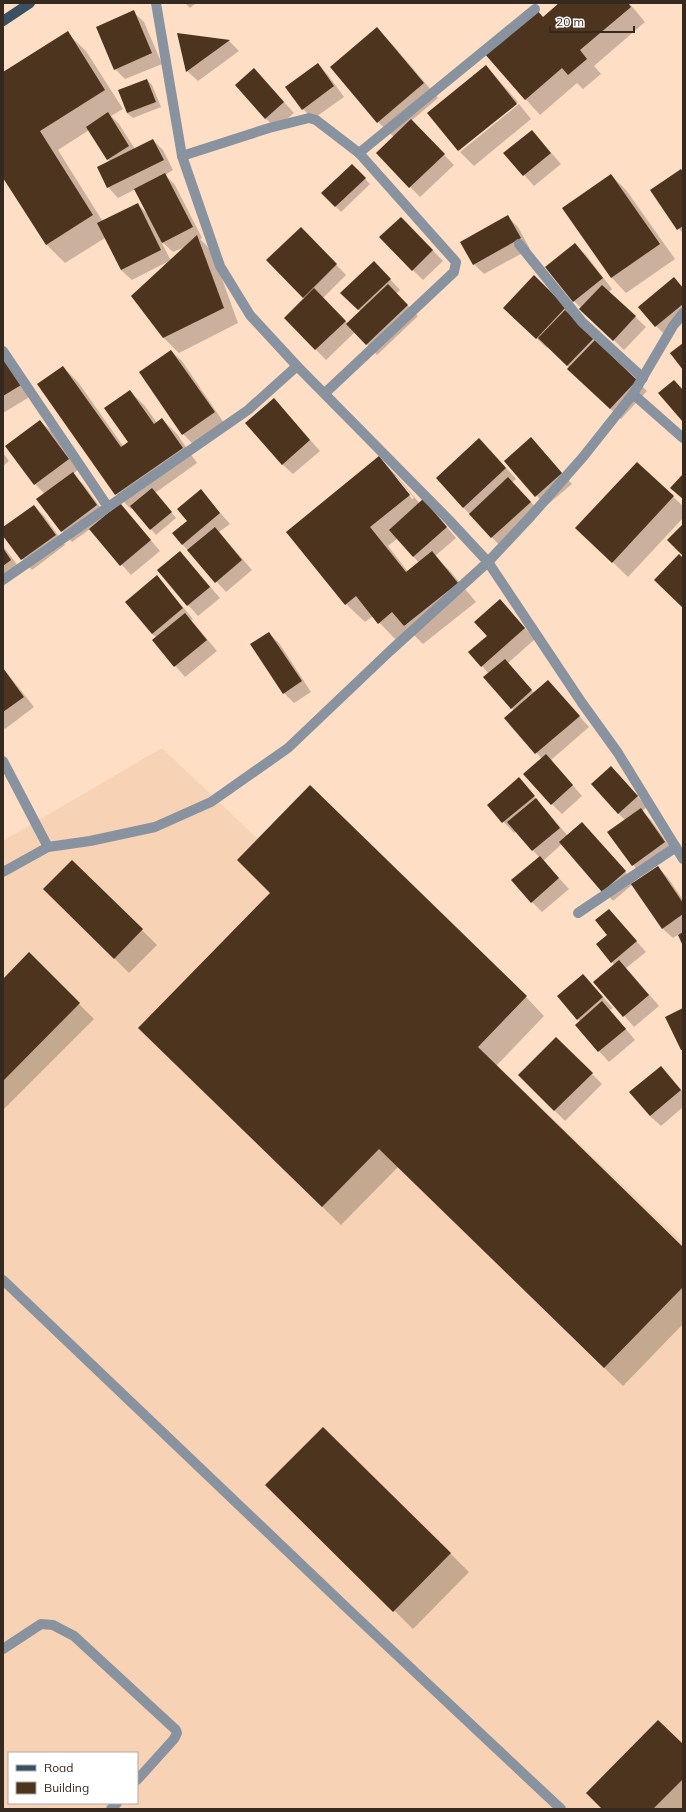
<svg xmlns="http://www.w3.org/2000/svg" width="686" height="1812" viewBox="0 0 686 1812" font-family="Mulish,sans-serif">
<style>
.built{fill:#f7d2b4;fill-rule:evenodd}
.shadow{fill:#0003;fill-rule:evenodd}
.building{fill:#4c341f}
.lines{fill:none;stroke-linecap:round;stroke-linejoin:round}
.lane{stroke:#88939f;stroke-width:10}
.street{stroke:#88939f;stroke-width:10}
.primary{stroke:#3c5064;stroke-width:10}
</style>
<rect width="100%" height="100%" fill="#fedec5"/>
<path class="built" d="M162,748L683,1242V1809H3V841ZM9,1753H137V1803H9Z"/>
<g class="shadow">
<polygon points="185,3 196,3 190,8"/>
<polygon points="561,3 629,3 645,22 594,66 601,74 583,89 577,83 540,115 485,54 543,18"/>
<polygon points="133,12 144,22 162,64 125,79 115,69"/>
<polygon points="377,29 392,44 438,98 411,121 454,165 420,197 377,153 394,137 378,122"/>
<path d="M67,33L86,51L123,109L111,116L119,124L135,149L153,140L163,150L173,170L165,175L175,185L202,238L200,239L212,251L238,323L179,353L164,338L133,296L171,260L132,280L121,270L105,238L65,263L46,244L3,176V73ZM89,130L109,161L108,187L118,198L136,189L149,215L138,205L103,222L58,150ZM161,241L173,252L187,246L171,261Z"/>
<polygon points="179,34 229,41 239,51 198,81 187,71"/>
<polygon points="318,64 328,75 344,97 313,119 303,109"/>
<polygon points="486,66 518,102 459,151 428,113"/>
<polygon points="254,69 294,113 276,128 265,118"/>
<polygon points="147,80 152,85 161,107 133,118 127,113"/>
<polygon points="519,104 531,119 474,166 460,152"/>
<polygon points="532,131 561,164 534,186 505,153"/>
<polygon points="352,165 370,184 341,212 323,193"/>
<polygon points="683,173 683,234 651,190"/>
<polygon points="611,175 626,190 675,259 626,293 612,278 563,209"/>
<polygon points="508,217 518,227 530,249 484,274 474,264"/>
<polygon points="401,218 443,261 423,280 380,238"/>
<polygon points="311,238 346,275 323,298 348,324 361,312 342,293 374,262 400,290 396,294 418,316 377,355 355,332 326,360 285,318 305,299 268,260"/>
<polygon points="575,244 586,255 612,289 609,292 646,327 624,350 574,301"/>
<polygon points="534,277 576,318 574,320 647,391 621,419 548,347 547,348 514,318"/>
<polygon points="674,279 683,288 683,323 666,336 656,326"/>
<polygon points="171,351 182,361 224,423 193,444 183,434"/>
<polygon points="3,355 31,396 3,413"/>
<polygon points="63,367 78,382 123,446 129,442 130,391 145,406 157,423 162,419 177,434 197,463 155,493 176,518 156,535 133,508 131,509 116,494 38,384"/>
<polygon points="274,399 320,451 293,474 282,464"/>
<polygon points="40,421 51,431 79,469 73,474 83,484 106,515 120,504 160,551 131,575 90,529 72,542 62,531 45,494 35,484"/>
<polygon points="541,449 572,484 546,506 505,461"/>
<polygon points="490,450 516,479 512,482 540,512 502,548 463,507"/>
<polygon points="3,453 9,461 3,466"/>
<path d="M379,458L397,476L420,504L433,511L456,538L435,556L450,571L476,602L423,644L410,631L398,642L373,616L365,622L346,604ZM394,476H396L414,498L412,499ZM398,538L419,563L408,572L388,546Z"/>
<polygon points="637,463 683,506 683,518 628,577 592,542"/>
<polygon points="201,491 230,524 219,532 252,570 226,592 182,544 189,521"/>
<polygon points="34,506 44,516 65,545 32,570 22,559 3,534 3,528"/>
<polygon points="3,546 21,570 3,583"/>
<polygon points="180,552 220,598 198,616 158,571"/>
<polygon points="157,577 193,619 191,620 217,651 185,677 153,640 157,638 152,634"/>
<polygon points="500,601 535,639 508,663 534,693 548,681 589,727 551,760 582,796 562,814 552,804 542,759 505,718 514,711 489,674 470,652 488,636"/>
<polygon points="268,633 279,643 311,692 294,703 284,693"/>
<polygon points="3,668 34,707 5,729 3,727"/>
<polygon points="611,767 647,807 642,811 651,820 674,853 643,875 633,865 625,820 618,813"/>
<polygon points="519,779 568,836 582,823 635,883 658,867 668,878 683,900 683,931 681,932 683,933 683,943 679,934 673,938 662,928 632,885 613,901 562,844 543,861 569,889 542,912 532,902 539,857 516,831 514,833 488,805"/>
<polygon points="72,861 157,945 129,973 45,889"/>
<polygon points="609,910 646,952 626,968 659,1006 634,1027 595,982 614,965 612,962 609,935"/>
<polygon points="29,954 94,1019 3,1110 3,980"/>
<polygon points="583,975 613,1008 610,1010 635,1040 609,1062 599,1051 578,1019"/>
<polygon points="526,997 544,1016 496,1066 683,1248 683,1324 623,1386 398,1167 341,1225 158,1047"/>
<polygon points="556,1038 602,1084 565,1121 519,1075"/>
<polygon points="661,1067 683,1092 683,1107 661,1126 650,1116"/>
<polygon points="323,1428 469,1572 413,1629 267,1485"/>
<polygon points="683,1746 683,1809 603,1809"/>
</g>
<g class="building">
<polygon points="559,3 628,3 631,7 580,50 587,59 568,75 562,68 525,100 484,53 536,9 543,17"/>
<polygon points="134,10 152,53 114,70 96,27"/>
<polygon points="377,27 424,83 377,123 330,67"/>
<polygon points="68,31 105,90 40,131 93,215 46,245 3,178 3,72"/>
<polygon points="177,33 230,40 186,72"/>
<polygon points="318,63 334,86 302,110 285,87"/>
<polygon points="486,65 517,104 458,151 427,113"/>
<polygon points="254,68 284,102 265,119 235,85"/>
<polygon points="147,79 156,102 127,113 118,90"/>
<polygon points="108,112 129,146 107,160 86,127"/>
<polygon points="411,119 445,154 409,188 376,153"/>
<polygon points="532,130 551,153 523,176 503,153"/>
<polygon points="153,139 164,160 107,188 97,167"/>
<polygon points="352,164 366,178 335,207 321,193"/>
<polygon points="681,169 683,172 683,226 677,230 650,190"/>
<polygon points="165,173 193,227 162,243 134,189"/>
<polygon points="611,174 660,244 611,278 562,208"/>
<polygon points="138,203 161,250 121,270 97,223"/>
<polygon points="508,215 521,238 473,265 460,242"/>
<polygon points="401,217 433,250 412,271 379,237"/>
<polygon points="301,227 337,264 303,298 266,260"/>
<polygon points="197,235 224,308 163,338 131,296"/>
<polygon points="575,243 603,278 573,302 545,267"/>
<polygon points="374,261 391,279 358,310 340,293"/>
<polygon points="534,275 566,307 536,339 503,308"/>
<polygon points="674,277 683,288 683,304 655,327 638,307"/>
<polygon points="388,284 408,305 366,345 346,324"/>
<polygon points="602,285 636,316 613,341 579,309"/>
<polygon points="314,288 346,321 315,350 284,318"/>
<polygon points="565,310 594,338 567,366 538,338"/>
<polygon points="595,340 637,380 610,409 567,369"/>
<polygon points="683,343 683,370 670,353"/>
<polygon points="171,350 215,412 182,435 139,372"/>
<polygon points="3,356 21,385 3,396"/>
<polygon points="63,366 121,447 128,442 104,408 130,390 154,424 162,418 183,448 115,495 37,384"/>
<polygon points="674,380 683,390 683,422 658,393"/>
<polygon points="274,398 310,440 282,465 245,423"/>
<polygon points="40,420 69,459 34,485 5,446"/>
<polygon points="531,437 562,473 535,497 504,461"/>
<polygon points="479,438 506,468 463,508 436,478"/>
<polygon points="379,456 410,495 370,527 406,572 432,551 458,583 404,626 392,612 378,624 356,596 345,605 286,532"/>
<polygon points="637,462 674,496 612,563 575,528"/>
<polygon points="73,472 97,505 61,532 36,499"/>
<polygon points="683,474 683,499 670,488"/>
<polygon points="508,477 531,502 491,538 469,514"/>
<polygon points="152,488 172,512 150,530 130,506"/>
<polygon points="201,489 220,513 182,545 172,533 187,521 177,509"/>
<polygon points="423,499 447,527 413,557 389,530"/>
<polygon points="120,503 151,540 120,566 89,529"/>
<polygon points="34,505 56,535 21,560 3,536 3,527"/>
<polygon points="683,524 683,556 667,540"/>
<polygon points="215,527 242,560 215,583 187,550"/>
<polygon points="3,548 11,560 3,566"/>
<polygon points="180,551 210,587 187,606 157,570"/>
<polygon points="679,554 683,558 683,608 654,580"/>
<polygon points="157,575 183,608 152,634 125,602"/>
<polygon points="500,599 525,628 481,667 468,652 487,636 474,622"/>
<polygon points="185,613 207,640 174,667 152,640"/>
<polygon points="269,632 302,681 283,694 250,644"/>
<polygon points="505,659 532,690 511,709 483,677"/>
<polygon points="3,668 24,697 3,712"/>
<polygon points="548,680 580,716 535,754 504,718"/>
<polygon points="546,754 573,785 551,805 523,774"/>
<polygon points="611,766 638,796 618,814 591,784"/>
<polygon points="519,777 535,796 502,823 487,805"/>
<polygon points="310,785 527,996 478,1047 683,1247 683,1287 604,1368 379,1149 322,1207 138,1028 270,893 237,860"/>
<polygon points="536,798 560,828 532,851 507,822"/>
<polygon points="641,808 665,842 632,866 607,832"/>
<polygon points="582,822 626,871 602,892 559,842"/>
<polygon points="540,856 559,878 531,903 511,880"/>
<polygon points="72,860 143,929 114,959 43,889"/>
<polygon points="658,866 683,903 683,914 662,929 631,884"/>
<polygon points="609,909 637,941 611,963 596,944 607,935 595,920"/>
<polygon points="683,932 683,946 678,935"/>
<polygon points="29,952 80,1003 3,1081 3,979"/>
<polygon points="619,960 649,995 623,1017 593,982"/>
<polygon points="583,974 603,997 577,1020 557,996"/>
<polygon points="602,1001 626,1029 598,1052 575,1025"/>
<polygon points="683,1008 683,1050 681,1050 665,1017"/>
<polygon points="556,1037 593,1073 554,1111 518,1075"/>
<polygon points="661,1066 681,1090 650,1116 629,1092"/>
<polygon points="323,1427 451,1553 393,1612 265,1485"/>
<polygon points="658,1720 683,1744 683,1779 653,1809 602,1809 586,1793"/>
</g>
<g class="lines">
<polyline class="lane" points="3,1280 349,1610 561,1809"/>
<g class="street">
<polyline points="156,3 182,156 220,266 250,315 297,366 449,520 488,562 582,703 618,753 683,859"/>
<polyline points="359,153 535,9"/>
<polyline points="182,156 269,128 309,118 316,120 359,153 456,262 454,272 325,393"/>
<polyline points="519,244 582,322 643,378"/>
<polyline points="3,351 108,507"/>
<polyline points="633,394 683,438"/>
<polyline points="3,580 248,410 297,366"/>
<polyline points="3,761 48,847"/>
<polyline points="3,872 48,847 90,841 155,827 211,802 288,748 390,651 488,562 531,516 583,457 633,394 673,326 683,313"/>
<polyline points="578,913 676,847"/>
<polyline points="3,1649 41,1624 53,1625 74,1636 176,1730 177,1733 174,1739 137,1780"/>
<polyline points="111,1809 117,1803"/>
</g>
<polyline class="primary" points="3,21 30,3"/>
</g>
<rect width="686" height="1812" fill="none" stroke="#352920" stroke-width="8"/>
<rect x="8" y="1752" width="130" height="52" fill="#ffffff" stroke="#aea9a6"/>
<rect x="16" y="1765" width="20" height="6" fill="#3c5064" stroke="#aea9a6"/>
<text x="44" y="1772" font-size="12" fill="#352920">Road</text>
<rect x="16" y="1782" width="20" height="12" fill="#4c341f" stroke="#aea9a6"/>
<text x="44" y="1792" font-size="12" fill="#352920">Building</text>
<path d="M550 26v6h84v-6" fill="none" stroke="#352920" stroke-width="2"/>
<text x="556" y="26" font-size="12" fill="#352920" stroke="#ffffff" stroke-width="3" paint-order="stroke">20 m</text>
</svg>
